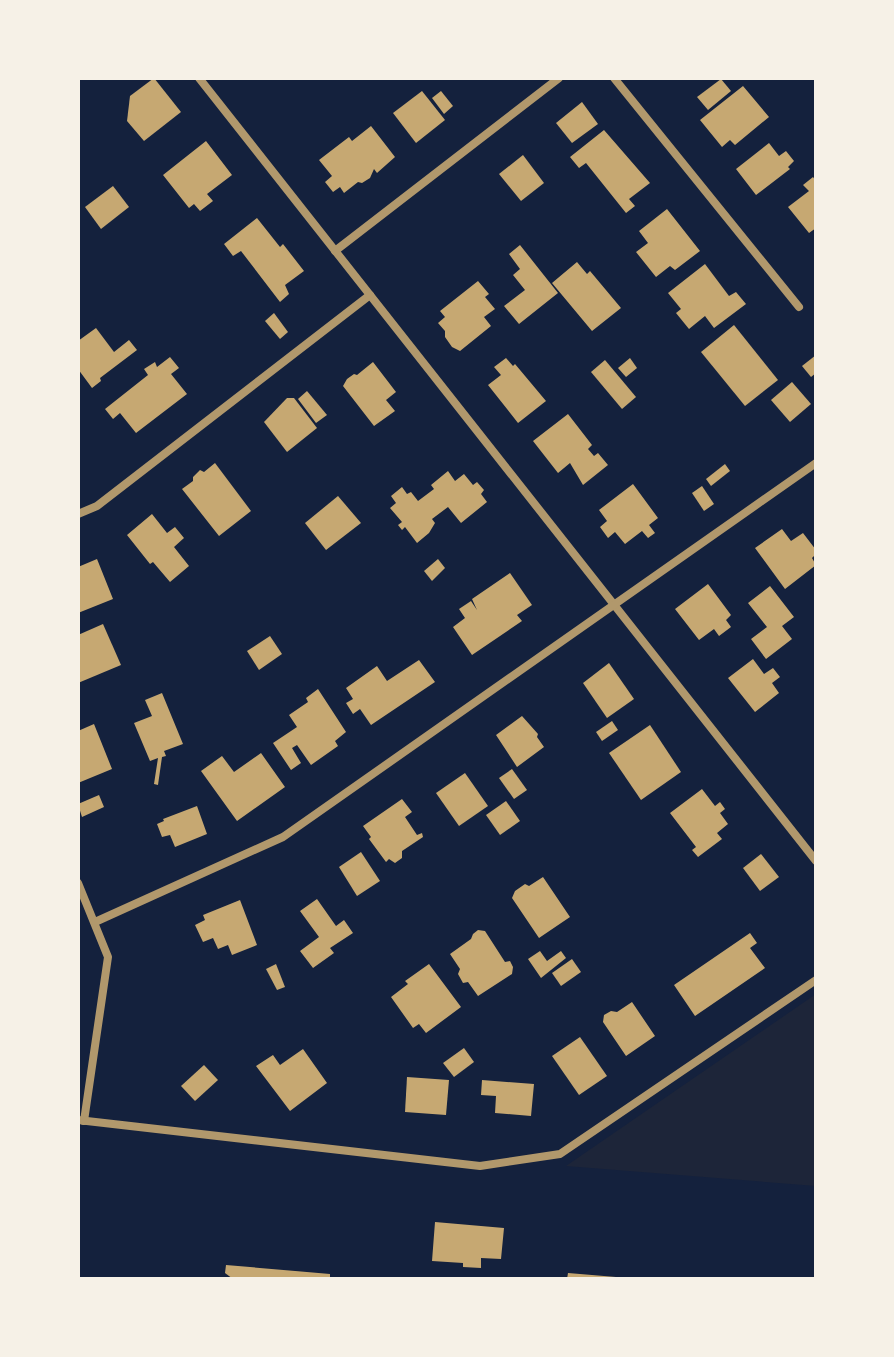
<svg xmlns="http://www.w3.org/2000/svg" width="894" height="1357" viewBox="0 0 894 1357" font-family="'IBM Plex Serif',serif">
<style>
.green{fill:#1d2539}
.building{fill:#c6a872}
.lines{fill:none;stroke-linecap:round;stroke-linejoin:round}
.minor{stroke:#b1986c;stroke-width:8}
</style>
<rect width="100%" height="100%" fill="#14213d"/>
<polygon class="green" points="816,994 816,1186 566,1166"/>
<g class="building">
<polygon points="154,78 181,112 144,141 127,121 130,96"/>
<polygon points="721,79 731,91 708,110 697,97"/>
<polygon points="743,86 769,117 735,145 730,140 722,147 700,120"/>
<polygon points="422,91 445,120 416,143 393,113"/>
<polygon points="441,91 453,106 444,114 432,98"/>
<polygon points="582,102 598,124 572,143 556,123"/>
<polygon points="371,126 395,157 377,173 374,169 370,178 362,183 358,182 344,193 340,187 333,192 325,182 332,176 319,160 349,137 352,141"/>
<polygon points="604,130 650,183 629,199 635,206 626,213 586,163 579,168 570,157"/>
<polygon points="206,141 232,175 207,194 213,201 200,211 194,204 189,208 163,175"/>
<polygon points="769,143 779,156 786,151 794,161 788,167 790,169 756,195 736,169"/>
<polygon points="523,155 544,183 521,201 499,174"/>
<polygon points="813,177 816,181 816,228 809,233 788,207 809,191 803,185"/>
<polygon points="113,186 129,207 101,229 85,207"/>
<polygon points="667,209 700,251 675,270 670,266 656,277 636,252 648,243 639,231"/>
<polygon points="257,218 280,247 283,244 304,271 285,285 289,294 280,302 241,251 233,256 224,244"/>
<polygon points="520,245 558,293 519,324 504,306 525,290 513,275 520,269 509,254"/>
<polygon points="577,262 587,274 590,271 621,308 592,331 552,283"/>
<polygon points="705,264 729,296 736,292 746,304 714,328 705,316 689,329 676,313 681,309 668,293"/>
<polygon points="478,281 489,294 485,297 495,309 484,317 491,326 460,351 452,347 445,337 445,331 438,323 445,317 440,311"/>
<polygon points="274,313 288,332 280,339 265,321"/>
<polygon points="734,325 778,380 745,406 701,352"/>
<polygon points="96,328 114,352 129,340 137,350 100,378 101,381 92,388 78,369 78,341"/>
<polygon points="816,355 816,373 811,377 802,366"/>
<polygon points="170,357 179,368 171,374 187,394 136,433 120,413 113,419 105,409 148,375 144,369 155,362 157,367"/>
<polygon points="506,358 513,366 515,364 546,401 518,423 488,385 501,375 494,367"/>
<polygon points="630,358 637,368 626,377 618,368"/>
<polygon points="605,360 636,397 622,409 591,372"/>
<polygon points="373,362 396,392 386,400 395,411 374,426 343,386 347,379 354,374 357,375"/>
<polygon points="792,382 811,404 790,422 771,400"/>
<polygon points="307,391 327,415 316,423 298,399"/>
<polygon points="287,398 294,398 317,428 287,452 264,422"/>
<polygon points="568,414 592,445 588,449 594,456 598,453 608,465 583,485 570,463 558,473 533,441"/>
<polygon points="215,463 251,511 219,536 182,489 193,481 193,477 200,470 204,472"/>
<polygon points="725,464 730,471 711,486 706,479"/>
<polygon points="448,471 455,481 464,474 473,485 477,482 484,490 481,494 487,502 461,523 448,507 432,519 435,523 429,533 417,543 405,527 402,530 398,525 402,522 390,508 396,503 391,496 402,487 407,494 411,492 418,501 434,489 431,485"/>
<polygon points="633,484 658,518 649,525 655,533 648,538 642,531 625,544 615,532 608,538 600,527 607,521 599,510"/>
<polygon points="702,486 714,504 704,511 692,493"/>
<polygon points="338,496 361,523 326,550 305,523"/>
<polygon points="152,514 167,533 175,527 184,538 174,547 189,566 170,582 153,562 150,564 127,535"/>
<polygon points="782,529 791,541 803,533 816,550 816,554 812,558 816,565 785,589 755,548"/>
<polygon points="97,559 113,599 78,613 78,567"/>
<polygon points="438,559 445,568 432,581 424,571"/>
<polygon points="510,573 532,605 517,615 522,621 472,655 453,627 465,618 459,609 471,601 477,610 472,599"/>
<polygon points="708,584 731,615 726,620 731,627 719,636 714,629 699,640 675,609"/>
<polygon points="770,586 794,617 782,626 792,639 766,659 751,639 767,627 748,603"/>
<polygon points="103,624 121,665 78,683 78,635"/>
<polygon points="270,636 282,654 259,670 247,651"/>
<polygon points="753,659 764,674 773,668 780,677 772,683 779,693 755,712 728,678"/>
<polygon points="419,660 435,682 371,725 360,709 353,714 346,703 353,699 346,688 377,666 387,681"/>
<polygon points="609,663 634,699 607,718 583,683"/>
<polygon points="318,689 346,732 335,741 338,746 311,765 297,745 292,748 301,763 291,770 273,743 297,727 289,715 308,702 306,698"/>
<polygon points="162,693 183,744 164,751 166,756 162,757 158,785 154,784 158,758 150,761 134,723 152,716 145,700"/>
<polygon points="522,716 538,734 537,737 544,747 517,767 496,735"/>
<polygon points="612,721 618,730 602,741 596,732"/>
<polygon points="94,724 112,769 78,783 78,731"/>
<polygon points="650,725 681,772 641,800 609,753"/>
<polygon points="261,753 285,787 237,821 201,771 222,756 234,772"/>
<polygon points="512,769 527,790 514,799 499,778"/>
<polygon points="465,773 488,806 459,826 436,793"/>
<polygon points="702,789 715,806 720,802 725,809 720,813 728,824 717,833 722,839 698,857 692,850 696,847 670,813"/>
<polygon points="99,795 104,807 82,817 78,804"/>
<polygon points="402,799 412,812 405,817 417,835 422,833 423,837 402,851 402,858 395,863 389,859 386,862 369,839 371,837 363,826"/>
<polygon points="506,801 520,821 500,835 486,815"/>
<polygon points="197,806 207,834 175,847 170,835 162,837 157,824 164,821 163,819"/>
<polygon points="361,852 380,881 357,896 339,867"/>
<polygon points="761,854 779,877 760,891 743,868"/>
<polygon points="543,877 570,917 539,938 512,898 515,891 525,884 529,886"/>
<polygon points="317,899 336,926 344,920 353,933 330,948 334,953 313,968 300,951 319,937 300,911"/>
<polygon points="240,900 257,945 232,955 228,945 218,949 213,938 203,942 195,925 205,920 203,915"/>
<polygon points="478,930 485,931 505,962 510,961 513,967 512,974 478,996 468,982 463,983 458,974 460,969 450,954 471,939 473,934"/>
<polygon points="750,933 757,943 750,948 765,968 695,1016 674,985"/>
<polygon points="540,951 547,961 561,951 566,958 541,978 528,959"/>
<polygon points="572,959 581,972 561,986 552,973"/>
<polygon points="276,964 285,987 277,990 266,969"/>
<polygon points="429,964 461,1007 426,1033 419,1024 413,1028 391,997 408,984 405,981"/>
<polygon points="632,1002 655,1036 626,1056 603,1022 604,1015 611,1011 617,1012"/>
<polygon points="580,1037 607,1076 579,1095 552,1056"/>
<polygon points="464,1048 474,1062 454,1077 443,1063"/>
<polygon points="303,1049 327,1083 290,1111 256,1066 273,1055 280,1065"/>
<polygon points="204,1065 218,1080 195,1101 181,1086"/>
<polygon points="407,1077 449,1080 446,1115 405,1112"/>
<polygon points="482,1080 534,1084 531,1116 495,1113 496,1096 481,1095"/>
<polygon points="435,1222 504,1228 501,1259 481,1258 481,1268 463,1267 463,1263 432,1261"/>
<polygon points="226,1265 330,1274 330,1279 233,1279 225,1273"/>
<polygon points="568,1273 616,1277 616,1279 567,1279"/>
</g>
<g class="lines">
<g class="minor">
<polyline points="199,78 816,861"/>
<polyline points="614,78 799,307"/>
<polyline points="335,251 559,78"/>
<polyline points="78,514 97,506 370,295"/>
<polyline points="78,883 108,957 84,1121"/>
<polyline points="95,922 283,837 816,463"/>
<polyline points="78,1120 480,1166 560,1154 816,980"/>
</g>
</g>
<rect width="894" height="1357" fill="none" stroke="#f6f1e7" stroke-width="160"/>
</svg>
